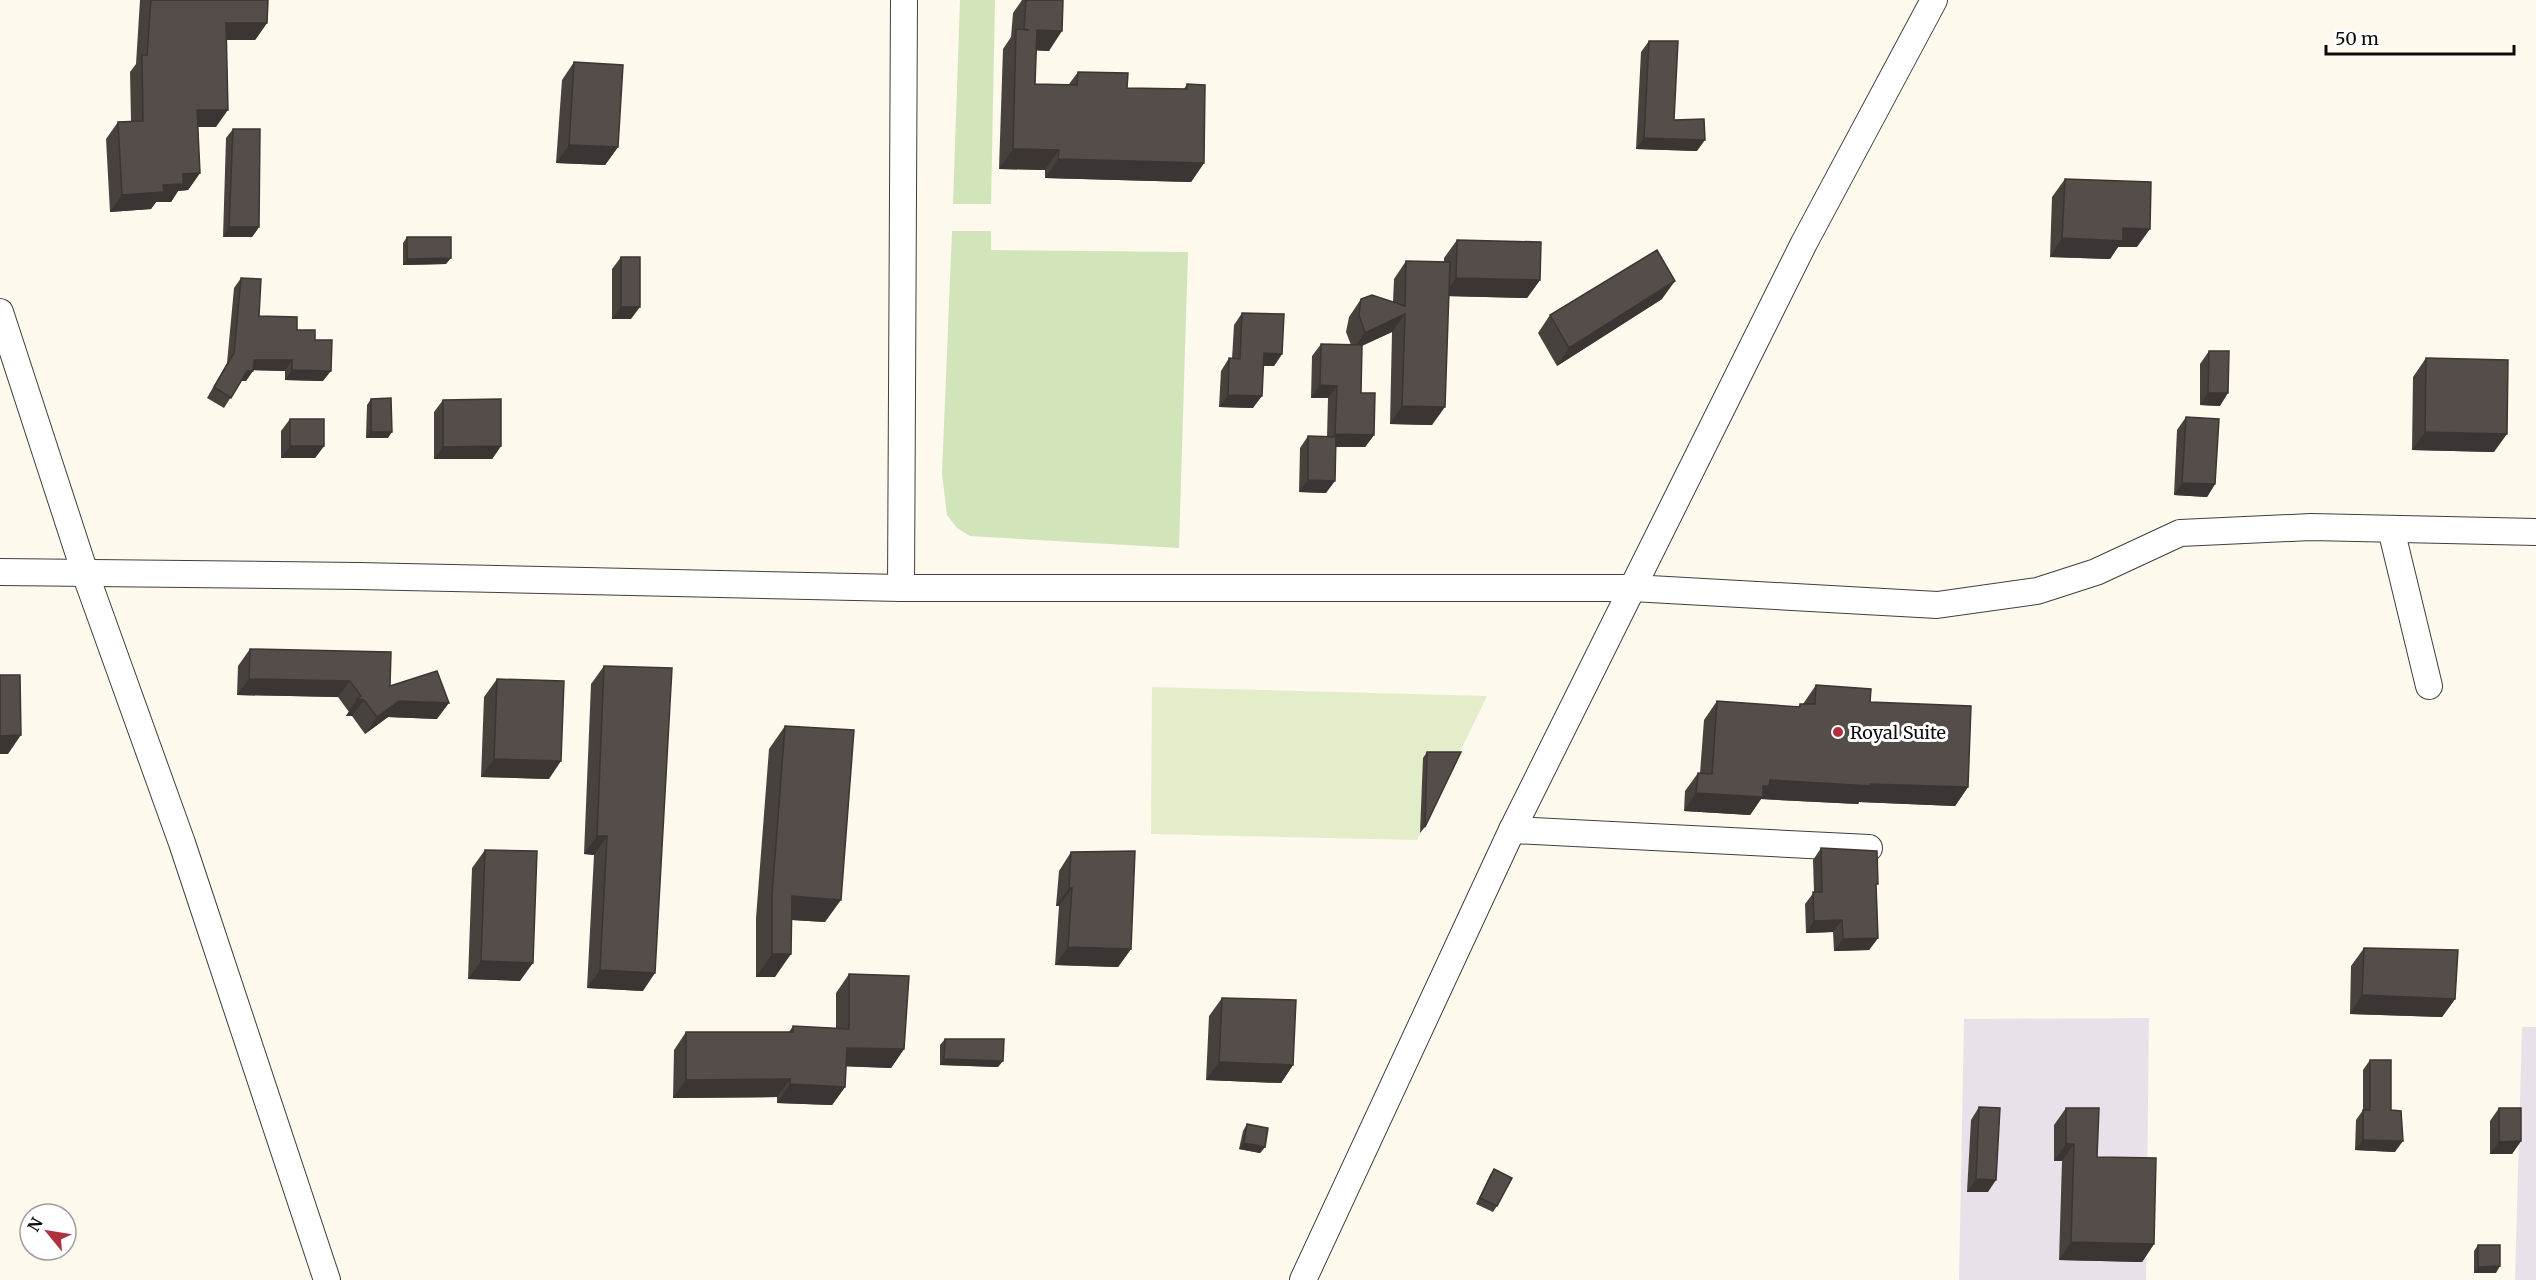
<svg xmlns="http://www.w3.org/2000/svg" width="2536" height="1280" viewBox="0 0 2536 1280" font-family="Merriweather,serif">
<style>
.industrial{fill:#e9e1ea}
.green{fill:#d2e5ba}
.pitch{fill:#e3edca}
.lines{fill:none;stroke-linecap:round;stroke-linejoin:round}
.minor-casing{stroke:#3f3f3f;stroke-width:28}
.minor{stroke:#fff;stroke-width:26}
.wall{fill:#48423f}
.shaded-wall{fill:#3b3633}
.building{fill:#544d49;stroke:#3b3633;stroke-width:1.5}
.poi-dot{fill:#af313e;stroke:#fff;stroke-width:2}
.labels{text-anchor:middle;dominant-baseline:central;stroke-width:6;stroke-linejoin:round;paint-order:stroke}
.poi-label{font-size:18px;fill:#0c0c0c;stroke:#fff;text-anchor:start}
</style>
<rect width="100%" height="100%" fill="#fdf9ed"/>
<g class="industrial">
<polygon points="2149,1018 2146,1280 1959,1280 1964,1019"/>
<polygon points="2522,1027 2536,1027 2536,1280 2515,1280"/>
</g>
<g class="green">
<polygon points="960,0 995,0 991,204 953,204"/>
<polygon points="952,231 991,231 991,250 1188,252 1179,548 970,536 957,528 947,515 942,474"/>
</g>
<polygon class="pitch" points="1152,687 1487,696 1417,840 1151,834"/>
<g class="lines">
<defs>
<g id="minor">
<polyline points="0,312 85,573 182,843 327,1280"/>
<polyline points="2391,529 2429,686"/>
<polyline points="0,572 358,576 901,588 1632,588 1937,605 2037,591 2096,572 2180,533 2311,527 2536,532"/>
<polyline points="901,588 904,0"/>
<polyline points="1512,830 1869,848"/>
<polyline points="1303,1280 1512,830 1804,243 1934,0"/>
</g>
</defs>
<use href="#minor" class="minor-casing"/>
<use href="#minor" class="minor"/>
</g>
<g class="wall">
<polygon points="140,0 268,0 267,23 255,40 227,40 216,127 198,127 200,173 188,190 178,191 171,202 156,202 151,209 110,212 106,139 118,122 131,121 130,72 136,64"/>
<polygon points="1022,0 1063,0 1049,51 1036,50 1035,84 1069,84 1078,72 1127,88 1184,89 1187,84 1204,163 1191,182 1045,178 1045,170 999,169 1003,49 1011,37 1013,13"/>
<polygon points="1649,41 1674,120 1697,151 1636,149 1641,52"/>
<polygon points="574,62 618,147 605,165 556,163 562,80"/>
<polygon points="233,129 259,227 252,237 223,237 226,138"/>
<polygon points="2065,179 2137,247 2118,247 2110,259 2050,257 2052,197"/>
<polygon points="407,237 446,264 403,265 403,243"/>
<polygon points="1457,240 1540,280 1527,298 1448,296 1432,425 1390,424 1392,332 1362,346 1361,393 1374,435 1365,447 1336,447 1326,493 1299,492 1300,448 1308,436 1327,437 1328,398 1311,398 1312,356 1321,344 1351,345 1346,332 1349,317 1361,299 1393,302 1394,279 1406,261 1444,262 1444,258"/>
<polygon points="621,257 631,319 612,319 612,269"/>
<polygon points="241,278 259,316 297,330 315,340 323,381 285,380 285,371 253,370 246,381 241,381 224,408 207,398 227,363 234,288"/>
<polygon points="1662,299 1557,366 1538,333 1550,315"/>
<polygon points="1242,313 1282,354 1274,366 1263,366 1253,408 1219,407 1221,371 1229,358 1232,359 1234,325"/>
<polygon points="2209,351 2220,406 2200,405 2200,364"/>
<polygon points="2426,358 2494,452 2412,450 2413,377"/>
<polygon points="371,399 388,438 366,438 367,405"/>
<polygon points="443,400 501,446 492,459 434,459 434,412"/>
<polygon points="2186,417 2215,484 2207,497 2174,495 2177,430"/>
<polygon points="290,419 324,446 315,458 281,458 281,431"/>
<polygon points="250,649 390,686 437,719 388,717 365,734 352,716 346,716 349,712 338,697 237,695 238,666"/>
<polygon points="604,666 643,991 587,988 594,855 584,854 591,684"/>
<polygon points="497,679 549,779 481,777 484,697"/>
<polygon points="1816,685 1870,702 1968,787 1955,806 1859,802 1858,804 1761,799 1750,815 1684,811 1685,791 1698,773 1700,773 1704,720 1717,701 1798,707 1800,704 1803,704"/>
<polygon points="785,726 825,922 792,920 775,977 756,977 756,918 769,749"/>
<polygon points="1427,752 1425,827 1420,833 1423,758"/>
<polygon points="1821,848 1876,887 1878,938 1869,950 1834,951 1833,932 1806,933 1805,904 1814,892 1813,860"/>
<polygon points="485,850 520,981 468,979 472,868"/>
<polygon points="1071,852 1131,949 1118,967 1055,965 1059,906 1056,906 1059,871"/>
<polygon points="2364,948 2455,999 2442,1017 2350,1014 2351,966"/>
<polygon points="849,974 904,1049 891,1068 846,1066 845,1087 832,1105 777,1103 777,1097 673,1098 674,1050 686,1032 789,1032 793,1026 836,1028 836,993"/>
<polygon points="1222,998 1293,1065 1281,1083 1206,1080 1209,1016"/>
<polygon points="945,1039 998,1067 940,1065 940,1045"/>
<polygon points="2370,1060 2391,1110 2395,1152 2355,1150 2356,1120 2363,1110 2363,1070"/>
<polygon points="1979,1107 1988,1192 1967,1192 1971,1120"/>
<polygon points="2066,1108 2154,1244 2142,1262 2059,1260 2062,1161 2054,1161 2054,1125"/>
<polygon points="2499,1108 2521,1141 2512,1154 2490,1154 2490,1121"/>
<polygon points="1247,1124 1265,1147 1260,1153 1239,1149 1243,1131"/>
<polygon points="1494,1169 1497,1206 1493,1212 1476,1204 1490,1175"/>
<polygon points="2478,1245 2496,1273 2474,1273 2474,1251"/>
</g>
<g class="shaded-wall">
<polygon points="226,23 267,23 255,40 214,40"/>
<polygon points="1037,30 1062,31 1049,51 1023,50"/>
<polygon points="197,110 228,110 216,127 185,127"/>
<polygon points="1644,138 1705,140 1697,151 1636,149"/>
<polygon points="569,145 618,147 605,165 556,163"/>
<polygon points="1013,149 1059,150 1045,170 999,169"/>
<polygon points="1058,159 1204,163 1191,182 1045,178"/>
<polygon points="200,173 188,190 178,191 171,202 156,202 151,209 110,212 122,195 163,185 183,174"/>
<polygon points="229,227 259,227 252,237 223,237"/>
<polygon points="2123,228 2150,229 2137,247 2118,247 2110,259 2050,257 2062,238"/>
<polygon points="451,258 446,264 403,265 407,259"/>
<polygon points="1456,278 1540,280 1527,298 1443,296"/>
<polygon points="1675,281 1662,299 1557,366 1569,348"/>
<polygon points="621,307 640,307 631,319 612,319"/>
<polygon points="1405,314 1392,332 1352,350 1365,333"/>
<polygon points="1264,353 1282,354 1274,366 1255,366"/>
<polygon points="254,360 292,360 285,371 246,370"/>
<polygon points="292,370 331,371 323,381 285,380"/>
<polygon points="247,371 253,371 246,381 240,381"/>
<polygon points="1320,385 1337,386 1328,398 1311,398"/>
<polygon points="2208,393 2228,393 2220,406 2200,405"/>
<polygon points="1228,395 1262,396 1253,408 1219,407"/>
<polygon points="1402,406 1445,407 1432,425 1390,424"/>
<polygon points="371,432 392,432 388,438 366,438"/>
<polygon points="2425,432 2507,434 2494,452 2412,450"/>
<polygon points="1335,434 1374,435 1365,447 1327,446"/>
<polygon points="290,446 324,446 315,458 281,458"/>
<polygon points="501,446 492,459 434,459 443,447"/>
<polygon points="1308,480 1335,481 1326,493 1299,492"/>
<polygon points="2182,483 2215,484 2207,497 2174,495"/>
<polygon points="249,679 350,681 338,697 237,695"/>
<polygon points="357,699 364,700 352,716 346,716"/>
<polygon points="399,701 449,703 437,719 388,717 365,734 377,717"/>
<polygon points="21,735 8,754 0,754 0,736"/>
<polygon points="494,759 561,761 549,779 481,777"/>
<polygon points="1770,780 1968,787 1955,806 1859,802 1858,804 1761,799 1750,815 1684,811 1696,793 1763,786"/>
<polygon points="597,836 607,836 594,855 584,854"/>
<polygon points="1069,888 1072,888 1059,906 1056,906"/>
<polygon points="792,896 841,900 825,922 776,919"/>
<polygon points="1842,920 1833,932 1806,933 1814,921"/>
<polygon points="1878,938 1869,950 1834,951 1843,939"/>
<polygon points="1068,947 1131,949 1118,967 1055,965"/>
<polygon points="772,954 791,954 775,977 756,977"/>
<polygon points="481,961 533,963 520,981 468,979"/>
<polygon points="600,970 655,973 643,991 587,988"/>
<polygon points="2362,995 2455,999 2442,1017 2350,1014"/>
<polygon points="847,1048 904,1049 891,1068 834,1066"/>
<polygon points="944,1059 1003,1061 998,1067 940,1065"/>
<polygon points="1219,1062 1293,1065 1281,1083 1206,1080"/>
<polygon points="790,1079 777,1097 673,1098 686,1080"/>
<polygon points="790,1084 845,1087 832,1105 777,1103"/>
<polygon points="2363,1140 2403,1141 2395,1152 2355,1150"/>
<polygon points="2521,1141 2512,1154 2490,1154 2499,1142"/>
<polygon points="1244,1143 1265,1147 1260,1153 1239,1149"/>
<polygon points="2066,1144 2074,1144 2062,1161 2054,1161"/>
<polygon points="1976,1179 1996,1180 1988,1192 1967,1192"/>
<polygon points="2071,1242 2154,1244 2142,1262 2059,1260"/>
<polygon points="2500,1266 2496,1273 2474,1273 2478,1267"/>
</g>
<g class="building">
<polygon points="151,0 268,0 267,23 226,23 228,110 197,110 200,173 183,174 183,184 163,185 164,192 122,195 118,122 143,121 142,55 147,55"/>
<polygon points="1026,0 1063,0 1062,31 1037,30 1035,84 1077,85 1078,72 1128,73 1127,88 1187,89 1187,84 1205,85 1204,163 1058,159 1059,150 1013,149 1016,29 1029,30 1024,29"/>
<polygon points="1649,41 1678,41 1674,120 1704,119 1705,140 1644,138"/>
<polygon points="574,62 623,65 618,147 569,145"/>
<polygon points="233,129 260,129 259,227 229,227"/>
<polygon points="2065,179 2151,182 2150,229 2123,228 2123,241 2062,238"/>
<polygon points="407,237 451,237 451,258 407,259"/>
<polygon points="1457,240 1541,242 1540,280 1456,278"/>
<polygon points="1657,250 1675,281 1569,348 1550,315"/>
<rect x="621" y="257" width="19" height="50"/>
<polygon points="1406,261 1450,262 1445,407 1402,406 1405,314 1365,333 1359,315 1361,299 1372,295 1405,306"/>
<polygon points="241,278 261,279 259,316 297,317 297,330 315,330 315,340 332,340 331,371 292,370 292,360 254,360 253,371 247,371 231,398 214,387 234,353"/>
<polygon points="1242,313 1284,314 1282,354 1264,353 1262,396 1228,395 1229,358 1240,359"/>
<polygon points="1321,344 1362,345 1361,393 1375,393 1374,435 1335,434 1337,386 1320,385"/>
<polygon points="2209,351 2229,351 2228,393 2208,393"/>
<polygon points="2426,358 2508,360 2507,434 2425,432"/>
<polygon points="391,398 392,432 371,432 371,399"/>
<polygon points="501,399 501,446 443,447 443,400"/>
<polygon points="2186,417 2219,419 2215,484 2182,483"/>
<rect x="290" y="419" width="34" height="27"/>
<polygon points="1308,436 1336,437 1335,481 1308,480"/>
<polygon points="250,649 391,652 390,686 437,671 449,703 399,701 377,717 364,700 357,699 361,696 350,681 249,679"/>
<polygon points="604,666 672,668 655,973 600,970 607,836 597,836"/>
<polygon points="0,675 20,675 21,735 0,736"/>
<polygon points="497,679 564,681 561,761 494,759"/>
<polygon points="1816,685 1871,689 1870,702 1971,706 1968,787 1870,784 1871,786 1770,780 1769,786 1763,786 1763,797 1696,793 1698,773 1712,774 1717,701 1800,707 1800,704 1815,704"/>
<polygon points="785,726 854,730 841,900 792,896 791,954 772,954 772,895"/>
<polygon points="1427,752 1461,752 1425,827"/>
<polygon points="1821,848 1877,851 1878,884 1876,884 1878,938 1843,939 1842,920 1814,921 1813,892 1822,892"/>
<polygon points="485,850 537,851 533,963 481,961"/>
<polygon points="1135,851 1131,949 1068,947 1072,888 1069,888 1071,852"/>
<polygon points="2364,948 2458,950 2455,999 2362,995"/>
<polygon points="849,974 909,976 904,1049 847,1048 845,1087 790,1084 790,1079 686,1080 686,1032 793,1032 793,1026 849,1029"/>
<polygon points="1222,998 1296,1000 1293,1065 1219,1062"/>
<polygon points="945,1039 1004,1039 1003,1061 944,1059"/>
<polygon points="2370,1060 2391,1060 2391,1110 2401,1111 2403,1141 2363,1140 2363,1110 2370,1110"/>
<polygon points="1979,1107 2000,1108 1996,1180 1976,1179"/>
<polygon points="2066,1108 2099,1108 2097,1157 2156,1158 2154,1244 2071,1242 2074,1144 2066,1144"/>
<polygon points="2499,1108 2521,1108 2521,1141 2499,1142"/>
<polygon points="1247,1124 1268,1128 1265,1147 1244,1143"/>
<polygon points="1494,1169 1512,1178 1497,1206 1480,1198"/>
<polygon points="2478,1245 2500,1245 2500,1266 2478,1267"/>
</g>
<circle class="poi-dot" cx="1838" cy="732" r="6"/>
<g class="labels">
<g class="poi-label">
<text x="1850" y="732">Royal Suite</text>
</g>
</g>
<g transform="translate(48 1232) rotate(300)"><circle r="28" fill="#ffffff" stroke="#9e9e9e" stroke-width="1.5"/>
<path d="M0-4.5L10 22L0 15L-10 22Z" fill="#af313e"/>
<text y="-9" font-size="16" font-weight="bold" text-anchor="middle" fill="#0c0c0c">N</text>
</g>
<path d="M2326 45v9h188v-9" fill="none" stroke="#0c0c0c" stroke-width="3"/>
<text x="2335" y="45" font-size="18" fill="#0c0c0c" stroke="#ffffff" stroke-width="4.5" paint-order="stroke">50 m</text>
</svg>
